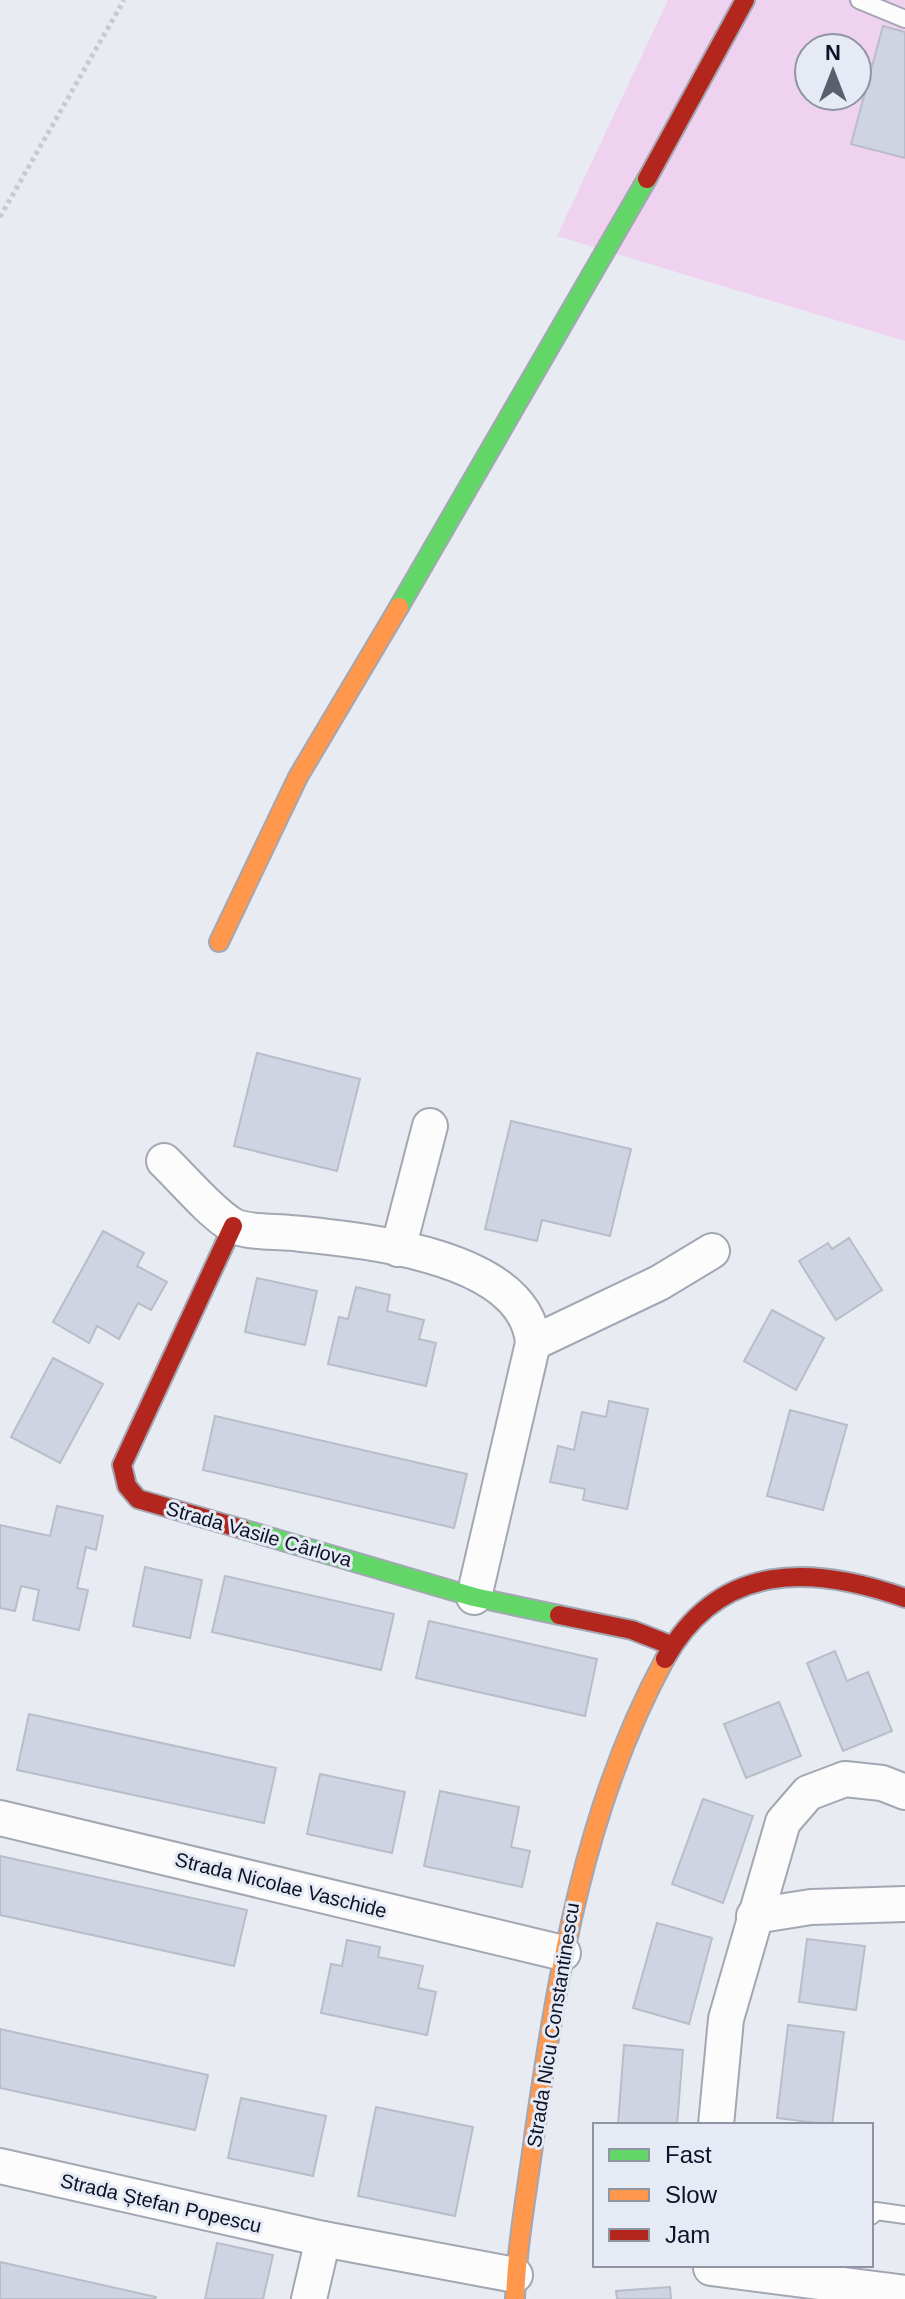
<svg xmlns="http://www.w3.org/2000/svg" width="905" height="2299" viewBox="0 0 905 2299" font-family="Arial,sans-serif">
<style>
.green{fill:#efd1f0;fill-rule:evenodd}
.building{fill:#ced4e2;stroke:#b9bdca;stroke-width:2}
.lines{fill:none;stroke-linecap:round;stroke-linejoin:round}
.lane-casing{stroke:#a2a7b3;stroke-width:20}
.street-casing{stroke:#a2a7b3;stroke-width:38}
.fast-casing{stroke:#a2a7b3;stroke-width:22}
.slow-casing{stroke:#a2a7b3;stroke-width:22}
.jam-casing{stroke:#a2a7b3;stroke-width:22}
.path{stroke:#c9c9ce;stroke-width:5;stroke-dasharray:4 4;stroke-linecap:butt}
.lane{stroke:#fcfcfd;stroke-width:16}
.street{stroke:#fcfcfd;stroke-width:34}
.fast{stroke:#63d668;stroke-width:18}
.slow{stroke:#ff974d;stroke-width:18}
.jam{stroke:#b3261e;stroke-width:18}
.labels{text-anchor:middle;dominant-baseline:central;stroke-width:6;stroke-linejoin:round;paint-order:stroke}
.street-label{font-size:20px;fill:#0d1226;stroke:#e5eaf5}
</style>
<rect width="100%" height="100%" fill="#e8ebf2"/>
<path class="green" d="M668,0H905V341L557,236ZM809,48H857V96H809Z"/>
<g class="building">
<polygon points="883,26 905,32 905,158 851,144"/>
<polygon points="257,1053 360,1079 337,1171 234,1146"/>
<polygon points="511,1121 631,1149 610,1236 542,1220 537,1241 485,1229"/>
<polygon points="103,1231 144,1253 137,1266 167,1282 151,1310 138,1303 119,1339 97,1326 89,1343 53,1322"/>
<polygon points="849,1238 882,1290 836,1320 799,1261 828,1243 832,1249"/>
<polygon points="257,1278 317,1291 305,1345 245,1332"/>
<polygon points="356,1287 390,1295 387,1311 424,1320 419,1339 436,1343 426,1386 328,1364 339,1317 348,1319"/>
<polygon points="772,1310 824,1338 796,1390 744,1361"/>
<polygon points="53,1358 103,1384 60,1463 11,1437"/>
<polygon points="609,1401 648,1409 627,1509 583,1500 585,1489 550,1482 558,1446 574,1450 582,1412 606,1417"/>
<polygon points="790,1410 847,1425 823,1510 767,1496"/>
<polygon points="215,1416 467,1474 454,1528 203,1470"/>
<polygon points="57,1506 103,1516 96,1550 86,1547 77,1588 88,1590 79,1630 33,1620 39,1590 21,1586 15,1611 0,1608 0,1525 50,1536"/>
<polygon points="145,1567 202,1580 190,1638 133,1626"/>
<polygon points="225,1576 394,1614 381,1670 212,1632"/>
<polygon points="429,1621 597,1659 585,1716 416,1678"/>
<polygon points="835,1651 847,1681 868,1672 892,1731 843,1751 807,1663"/>
<polygon points="779,1702 801,1756 746,1778 724,1724"/>
<polygon points="29,1714 276,1768 264,1823 17,1770"/>
<polygon points="320,1774 405,1792 392,1853 307,1834"/>
<polygon points="440,1791 519,1807 511,1847 530,1851 522,1887 424,1866"/>
<polygon points="703,1799 753,1816 723,1903 672,1884"/>
<polygon points="0,1856 247,1910 234,1966 0,1915"/>
<polygon points="657,1923 712,1938 689,2024 633,2008"/>
<polygon points="807,1939 865,1946 856,2010 799,2002"/>
<polygon points="347,1940 380,1947 378,1957 423,1966 418,1988 436,1992 427,2035 321,2013 331,1964 342,1966"/>
<polygon points="788,2025 844,2032 832,2125 777,2118"/>
<polygon points="0,2029 208,2075 195,2130 0,2088"/>
<polygon points="624,2045 683,2050 677,2125 618,2125"/>
<polygon points="241,2098 326,2116 313,2176 228,2158"/>
<polygon points="376,2107 473,2127 455,2216 358,2196"/>
<polygon points="217,2243 273,2255 263,2299 205,2299"/>
<polygon points="0,2262 156,2297 155,2299 0,2299"/>
<polygon points="670,2287 671,2299 617,2299 616,2291"/>
</g>
<g class="lines">
<defs>
<g id="lane">
<polyline points="859,0 905,19"/>
<polyline points="871,2216 876,2211 905,2215"/>
</g>
<g id="street">
<path d="M164,1161C183,1179 210,1212 232,1225C246,1233 276,1231 292,1233C359,1240 526,1254 533,1343L474,1597"/>
<polyline points="398,1249 430,1126"/>
<polyline points="533,1343 659,1283 712,1251"/>
<polyline points="0,1818 563,1953"/>
<polyline points="754,1916 811,1907 905,1904"/>
<polyline points="716,2125 726,2019 783,1822 808,1793 845,1779 882,1783 905,1792"/>
<polyline points="0,2166 323,2239 515,2275"/>
<polyline points="711,2268 905,2293"/>
<polyline points="309,2299 323,2239"/>
</g>
<g id="fast">
<polyline points="399,607 647,179"/>
<polyline points="242,1529 474,1597 559,1615"/>
</g>
<g id="slow">
<polyline points="219,942 298,777 399,607"/>
<path d="M515,2299C517,2242 528,2187 535,2130C558,1970 586,1803 665,1659"/>
</g>
<g id="jam">
<polyline points="647,179 745,0"/>
<polyline points="233,1226 122,1465 127,1486 138,1499 242,1529"/>
<polyline points="559,1615 632,1630 673,1646"/>
<path d="M665,1659C720,1561 812,1565 905,1598"/>
</g>
</defs>
<use href="#lane" class="lane-casing"/>
<use href="#street" class="street-casing"/>
<use href="#fast" class="fast-casing"/>
<use href="#slow" class="slow-casing"/>
<use href="#jam" class="jam-casing"/>
<polyline class="path" points="0,217 124,0"/>
<use href="#lane" class="lane"/>
<use href="#street" class="street"/>
<use href="#fast" class="fast"/>
<use href="#slow" class="slow"/>
<use href="#jam" class="jam"/>
</g>
<g class="labels">
<g class="street-label">
<text transform="translate(259 1534) rotate(16)">Strada Vasile Cârlova</text>
<text transform="translate(281 1885) rotate(14)">Strada Nicolae Vaschide</text>
<text transform="translate(553 2025) rotate(-81)">Strada Nicu Constantinescu</text>
<text transform="translate(161 2203) rotate(13)">Strada Ștefan Popescu</text>
</g>
</g>
<rect x="593" y="2123" width="280" height="144" fill="#e5eaf5" stroke="#8f94a2" stroke-width="2"/>
<rect x="609" y="2149" width="40" height="12" fill="#63d668" stroke="#8f94a2" stroke-width="2"/>
<text x="665" y="2163" font-size="24" fill="#0d1226">Fast</text>
<rect x="609" y="2189" width="40" height="12" fill="#ff974d" stroke="#8f94a2" stroke-width="2"/>
<text x="665" y="2203" font-size="24" fill="#0d1226">Slow</text>
<rect x="609" y="2229" width="40" height="12" fill="#b3261e" stroke="#8f94a2" stroke-width="2"/>
<text x="665" y="2243" font-size="24" fill="#0d1226">Jam</text>
<g transform="translate(833 72)"><circle r="38" fill="#e5eaf5" stroke="#8f94a2" stroke-width="2"/>
<path d="M0-6L14 30L0 20L-14 30Z" fill="#5a5e6d"/>
<text y="-12" font-size="22" font-weight="bold" text-anchor="middle" fill="#0d1226">N</text>
</g>
</svg>
